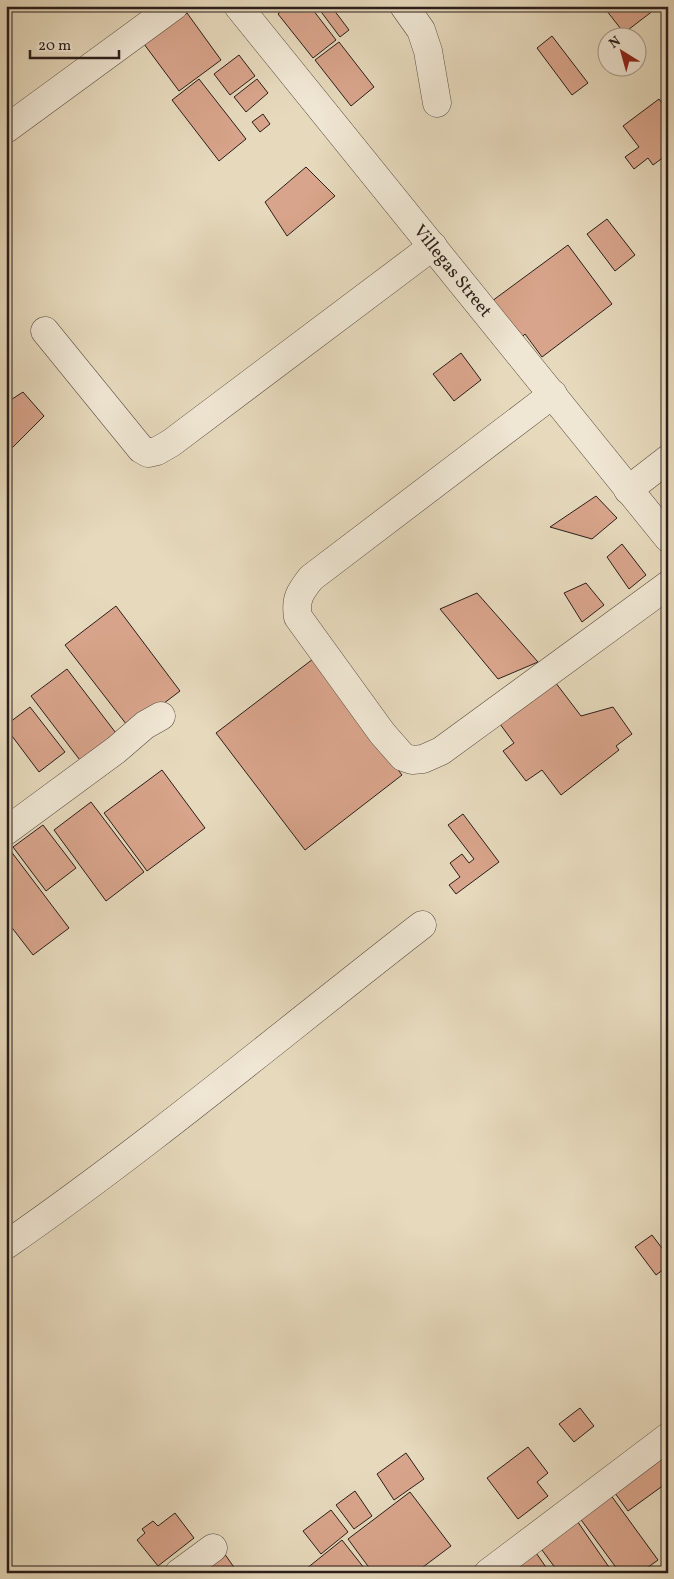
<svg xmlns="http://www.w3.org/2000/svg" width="674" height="1579" viewBox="0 0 674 1579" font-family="Vollkorn,serif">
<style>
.building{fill:#d8a48b;stroke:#2b1e1a}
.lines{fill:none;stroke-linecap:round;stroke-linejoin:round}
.minor-casing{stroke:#5a4d42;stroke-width:29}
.minor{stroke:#efe6d3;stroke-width:28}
.labels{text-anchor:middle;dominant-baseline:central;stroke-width:4.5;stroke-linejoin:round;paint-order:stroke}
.street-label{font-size:18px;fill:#2b1e1a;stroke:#efe6d3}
</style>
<rect width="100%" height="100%" fill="#e6d9bc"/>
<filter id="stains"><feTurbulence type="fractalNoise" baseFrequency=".004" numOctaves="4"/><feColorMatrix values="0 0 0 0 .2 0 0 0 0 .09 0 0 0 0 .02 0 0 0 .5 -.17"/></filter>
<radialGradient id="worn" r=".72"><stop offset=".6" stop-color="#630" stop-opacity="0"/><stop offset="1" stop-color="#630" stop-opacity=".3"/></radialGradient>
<g class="building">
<polygon points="287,6 310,6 336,40 313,58 278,14"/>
<polygon points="323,6 331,6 349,30 340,37 319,9"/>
<polygon points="603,6 652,6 654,10 624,33"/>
<polygon points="187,13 221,60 179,91 144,44"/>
<polygon points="552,36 588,83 572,95 537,48"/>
<polygon points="339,42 374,87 351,106 315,60"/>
<polygon points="239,55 255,76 230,95 214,74"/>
<polygon points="199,79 246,139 219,161 172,100"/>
<polygon points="257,79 268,93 246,112 234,97"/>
<polygon points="659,99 668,111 668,154 653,165 648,158 634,169 625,157 639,147 623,126"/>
<polygon points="263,114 270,124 260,132 252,122"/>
<polygon points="306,167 335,196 287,236 265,202"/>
<polygon points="607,219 635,255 615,271 587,234"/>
<polygon points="568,245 612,304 542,357 525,334 520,339 492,301"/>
<polygon points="461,353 481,380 454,401 433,374"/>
<polygon points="23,392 44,416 7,453 6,403"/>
<polygon points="596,496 617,518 592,539 550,527"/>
<polygon points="622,544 646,575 629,589 607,557"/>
<polygon points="586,583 604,605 582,622 564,593"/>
<polygon points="477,593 538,662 498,679 440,609"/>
<polygon points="116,606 180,691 130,729 65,645"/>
<polygon points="313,659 402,775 305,850 216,733"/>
<polygon points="67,669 122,741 86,768 31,696"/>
<polygon points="552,678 581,716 613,707 632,734 616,746 619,750 561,795 542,770 526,781 503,751 514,743 497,720"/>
<polygon points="30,707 65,752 39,772 6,728 6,725"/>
<polygon points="162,770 205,828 147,871 104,813"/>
<polygon points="91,802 144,872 106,901 54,830"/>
<polygon points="463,814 499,862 456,894 449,885 460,877 450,863 462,854 469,863 474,859 448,825"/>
<polygon points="43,825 76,868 46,891 13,847"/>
<polygon points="7,846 69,928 33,955 6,920"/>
<polygon points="652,1235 668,1256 668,1266 656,1275 635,1247"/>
<polygon points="580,1408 594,1426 574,1442 559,1424"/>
<polygon points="528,1447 548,1473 537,1482 548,1496 518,1519 487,1478"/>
<polygon points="668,1449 668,1482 628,1511 612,1489"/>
<polygon points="406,1453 424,1479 394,1500 377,1474"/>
<polygon points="355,1491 372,1516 354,1529 336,1505"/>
<polygon points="410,1492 451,1546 415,1573 373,1573 348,1539"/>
<polygon points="610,1494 658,1560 640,1573 620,1573 579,1517"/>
<polygon points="331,1510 348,1532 321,1554 303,1531"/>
<polygon points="175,1513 194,1538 158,1566 137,1540 145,1533 142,1529 153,1521 158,1526"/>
<polygon points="573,1515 613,1573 559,1573 536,1542"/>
<polygon points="342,1540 368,1573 309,1573 306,1569"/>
<polygon points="532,1547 550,1573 503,1573"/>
<polygon points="224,1553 238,1573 197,1573"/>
</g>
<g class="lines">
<defs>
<g id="minor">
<path id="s1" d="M238,6L668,538"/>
<polyline points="404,6 421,30 428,51 437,103"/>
<polyline points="6,129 174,6"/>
<polyline points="45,331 141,449 148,453 157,451 171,443 433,246"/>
<path d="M553,394L311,578C300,592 295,599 298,617L382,733L403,757L412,760L423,759L441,751L668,585"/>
<polyline points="628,490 668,459"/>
<polyline points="6,831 116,750 145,725 161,716"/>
<path d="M6,1245C150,1145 284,1032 422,925"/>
<polyline points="179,1573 213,1548"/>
<polyline points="488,1573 668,1437"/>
</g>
</defs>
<use href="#minor" class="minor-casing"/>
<use href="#minor" class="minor"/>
</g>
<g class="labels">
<g class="street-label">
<text stroke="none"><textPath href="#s1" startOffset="341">Villegas Street</textPath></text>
</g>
</g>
<rect width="674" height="1579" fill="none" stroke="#e6d9bc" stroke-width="25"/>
<rect x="8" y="8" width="659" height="1564" fill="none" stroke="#2b1e1a" stroke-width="2.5"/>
<rect x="12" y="12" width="649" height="1554" fill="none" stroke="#2b1e1a"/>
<g transform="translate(622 52) rotate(323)"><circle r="24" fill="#efe6d3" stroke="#a19689"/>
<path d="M0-4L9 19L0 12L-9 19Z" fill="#8f2418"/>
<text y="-8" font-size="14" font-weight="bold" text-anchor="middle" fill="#2b1e1a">N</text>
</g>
<path d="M30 50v8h89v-8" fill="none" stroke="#2b1e1a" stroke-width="2.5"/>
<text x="38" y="50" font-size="15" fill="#2b1e1a" stroke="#efe6d3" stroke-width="4" paint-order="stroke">20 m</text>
<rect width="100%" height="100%" filter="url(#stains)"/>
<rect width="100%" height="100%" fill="url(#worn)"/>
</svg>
